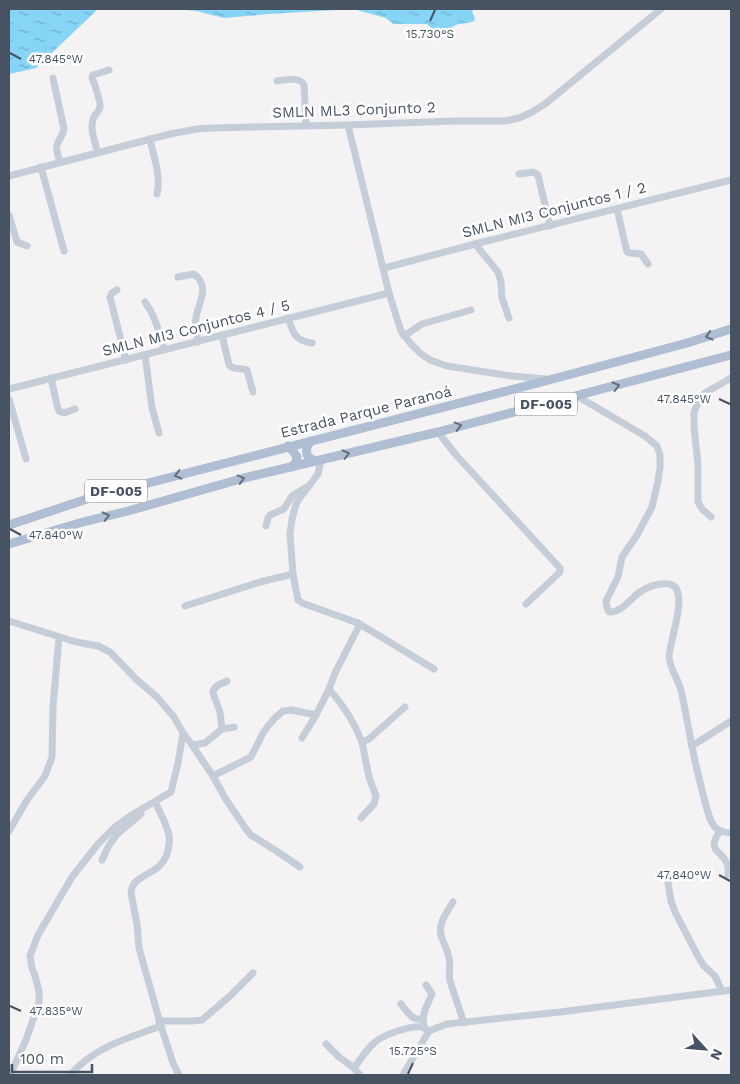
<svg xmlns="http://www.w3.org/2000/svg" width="740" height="1084" viewBox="0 0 740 1084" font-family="'Work Sans',sans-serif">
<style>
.water{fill:url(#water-ripples)}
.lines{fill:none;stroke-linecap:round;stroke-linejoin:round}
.minor{stroke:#c5cdd8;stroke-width:7}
.major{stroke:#afbed3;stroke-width:9}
.oneway{stroke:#616e7e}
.ticks{fill:none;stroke:#475362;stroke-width:2}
.labels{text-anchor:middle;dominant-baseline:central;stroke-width:5;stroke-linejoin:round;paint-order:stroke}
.shield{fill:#fff;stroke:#7e8791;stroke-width:1}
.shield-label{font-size:14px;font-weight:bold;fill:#475362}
.street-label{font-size:15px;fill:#475362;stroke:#fff}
.ticks-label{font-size:12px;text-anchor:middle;fill:#475362;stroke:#fff;stroke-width:5;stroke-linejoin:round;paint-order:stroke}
</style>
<defs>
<pattern id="water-ripples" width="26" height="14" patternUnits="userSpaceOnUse" patternTransform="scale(1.25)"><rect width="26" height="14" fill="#86d4f6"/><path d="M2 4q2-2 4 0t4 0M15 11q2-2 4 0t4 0" fill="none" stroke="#6fafcb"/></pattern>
</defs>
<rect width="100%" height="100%" fill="#f4f2f2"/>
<g class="water">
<polygon points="9,9 98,9 36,68 9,74"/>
<path d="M174,9H474L472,12L475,18L474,21C469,23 464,23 459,24C450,26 442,38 433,30C431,28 429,26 427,24H393L386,18L353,9L269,14L224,18L196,11Z"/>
</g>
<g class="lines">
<g class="minor">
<path d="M53,78L64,129C63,136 59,139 57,145C55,150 59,157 60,162"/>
<path d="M277,81C286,80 299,76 304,85L306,125"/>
<polyline points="348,125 389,293 401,331 411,344 420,353 430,360 447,366 512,376 546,379"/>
<path d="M150,139C154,158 161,176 157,194"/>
<path d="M98,153C95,142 89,128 94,117C95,114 99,112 100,107C101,101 94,84 92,77L93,75L109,70"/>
<polyline points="41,167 64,251"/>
<polyline points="519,174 533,172 538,175 550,226"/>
<polyline points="9,176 170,134 197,129 213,128 348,125 454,121 505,121 519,118 532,112 545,104 661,9"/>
<polyline points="617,209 627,252 630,253 641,254 648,264"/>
<polyline points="9,215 17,242 27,246"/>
<polyline points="475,244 498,272 501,282 502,298 509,318"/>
<polyline points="384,268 475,244 731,180"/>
<path d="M178,277L194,274C211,287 198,303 196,318C194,326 197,334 198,342"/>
<polyline points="117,290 112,293 110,297 126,360"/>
<path d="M145,302C156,317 159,332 164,349"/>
<path d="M288,318C294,334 294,340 312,343"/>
<path d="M222,335L229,365C234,371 241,367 247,370L253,392"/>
<polyline points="404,336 422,324 471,310"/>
<polyline points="145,355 152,408 159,433"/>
<polyline points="51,378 57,405 59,411 64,413 75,409"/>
<polyline points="9,389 389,293"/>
<path d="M577,396L645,436L657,446L660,455V468L658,481L652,507L637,535L622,557L618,577L606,601L607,608L609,612C621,613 631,598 640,592C647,587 654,585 661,584C665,584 669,583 672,585C689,592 669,643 669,657C670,669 678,679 681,690C683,699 685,710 687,720C691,743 696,767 702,790C705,801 707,813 712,823C716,831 723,832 731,833"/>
<polyline points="9,399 26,459"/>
<polyline points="438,432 456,455 560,568 560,572 526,604"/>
<path d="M321,460L318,474L299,499L296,504L292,519L290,534L293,574L298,600L302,603L358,623L359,626L335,673L329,689C344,706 354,721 362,742L369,739L405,707"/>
<polyline points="711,517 702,509 698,502 698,465 694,427 694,412 700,399 705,393 731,378"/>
<polyline points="266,526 268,518 270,515 284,509 292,496 305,488"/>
<polyline points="185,606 260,582 293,574"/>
<polyline points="9,621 76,642 98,646 110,652 137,680 157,697 174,717 183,733 192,745 213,776 225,798 246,829 251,835 278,852 300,867"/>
<polyline points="358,623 434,669"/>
<polyline points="222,729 234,727"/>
<polyline points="302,738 316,715 329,689"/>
<path d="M193,745L205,743L222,729L220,712L213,693C213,686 221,684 227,681"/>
<polyline points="692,746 731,721"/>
<polyline points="213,776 251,757 263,733 268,726 275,718 283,711 291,710 316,715"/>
<path d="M155,802C160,812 166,823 169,835C170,842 169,848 167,854C159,877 132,873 131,893L137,924L139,948L161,1026L173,1063L179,1075"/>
<polyline points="361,818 374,804 376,796 369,777 362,742"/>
<polyline points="9,831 27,800 45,776 52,757 53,707 59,637"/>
<path d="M720,831C706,851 720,849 727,863C729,867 728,871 728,875"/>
<polyline points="102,860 108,847 117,834 141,814"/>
<polyline points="667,877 671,901 675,912 700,960 704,966 715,976 722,991"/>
<path d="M453,902C447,912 438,923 441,935C443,943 448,950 449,958C451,966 448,973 450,981L464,1023"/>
<path d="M401,1004C408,1012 411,1021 423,1019"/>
<polyline points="159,1021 192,1021 202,1020 230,996 253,973"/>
<path d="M424,1028C421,1014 427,1006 432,994L426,985"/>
<path d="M326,1044L339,1057L354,1068C360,1060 366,1050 374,1043C382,1035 411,1025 422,1027C426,1028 426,1029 429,1031"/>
<polyline points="354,1068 360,1075"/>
<polyline points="10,1075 26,1040 39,1002 39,992 36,979 32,968 30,956 38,935 72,877 98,844 115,827 130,816 171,792 178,763 183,733"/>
<path d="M70,1075C95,1047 127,1038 161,1026"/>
<polyline points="403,1075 429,1031 447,1024 560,1012 731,990"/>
</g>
<g class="major">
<path d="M310,441C305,450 304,456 315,461"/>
<polyline points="288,446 293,451 297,457 296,462 292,467"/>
<polyline points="9,525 90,498 549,380 687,343 731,329"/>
<polyline points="9,544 83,522 128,511 244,478 438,432 731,355"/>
</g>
</g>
<defs><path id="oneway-chevron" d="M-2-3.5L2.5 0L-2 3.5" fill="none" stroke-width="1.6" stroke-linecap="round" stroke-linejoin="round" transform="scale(1.25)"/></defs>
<g class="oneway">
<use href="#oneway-chevron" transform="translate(709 336) rotate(164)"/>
<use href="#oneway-chevron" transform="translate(616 386) rotate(-14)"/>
<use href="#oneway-chevron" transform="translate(458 426) rotate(-15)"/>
<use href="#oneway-chevron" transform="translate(346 454) rotate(-14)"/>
<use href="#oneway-chevron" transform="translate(178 475) rotate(166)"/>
<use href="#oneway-chevron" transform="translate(241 479) rotate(-15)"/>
<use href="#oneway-chevron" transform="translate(106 516) rotate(-14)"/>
</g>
<path class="ticks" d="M430,21L435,10M10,53L21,59M719,399L730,404M10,529L21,535M719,875L730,881M10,1006L21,1011M408,1074L413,1063"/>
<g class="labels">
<g class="shield">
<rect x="515" y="392.5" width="62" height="23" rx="4"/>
<rect x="85" y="479.5" width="62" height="23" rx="4"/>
</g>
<g class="shield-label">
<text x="546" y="404">DF-005</text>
<text x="116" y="491">DF-005</text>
</g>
<g class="street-label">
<text transform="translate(354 110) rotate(-2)">SMLN ML3 Conjunto 2</text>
<text transform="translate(554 210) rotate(-14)">SMLN MI3 Conjuntos 1 / 2</text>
<text transform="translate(196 328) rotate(-14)">SMLN MI3 Conjuntos 4 / 5</text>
<text transform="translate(366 412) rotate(-14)">Estrada Parque Paranoá</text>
</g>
</g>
<g class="ticks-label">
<text x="430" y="38">15.730°S</text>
<text x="56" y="63">47.845°W</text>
<text x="684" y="403">47.845°W</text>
<text x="56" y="539">47.840°W</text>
<text x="684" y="879">47.840°W</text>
<text x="56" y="1015">47.835°W</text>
<text x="413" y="1055">15.725°S</text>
</g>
<rect width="740" height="1084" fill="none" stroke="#475362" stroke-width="20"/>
<g transform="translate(705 1049) rotate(116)" stroke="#ffffff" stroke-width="4" paint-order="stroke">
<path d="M0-4L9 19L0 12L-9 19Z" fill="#475362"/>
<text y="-8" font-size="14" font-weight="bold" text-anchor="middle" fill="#475362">N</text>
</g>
<path d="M12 1064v8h80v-8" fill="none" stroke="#475362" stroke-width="2.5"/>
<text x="20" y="1064" font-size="15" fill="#475362" stroke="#ffffff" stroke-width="4" paint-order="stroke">100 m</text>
</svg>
